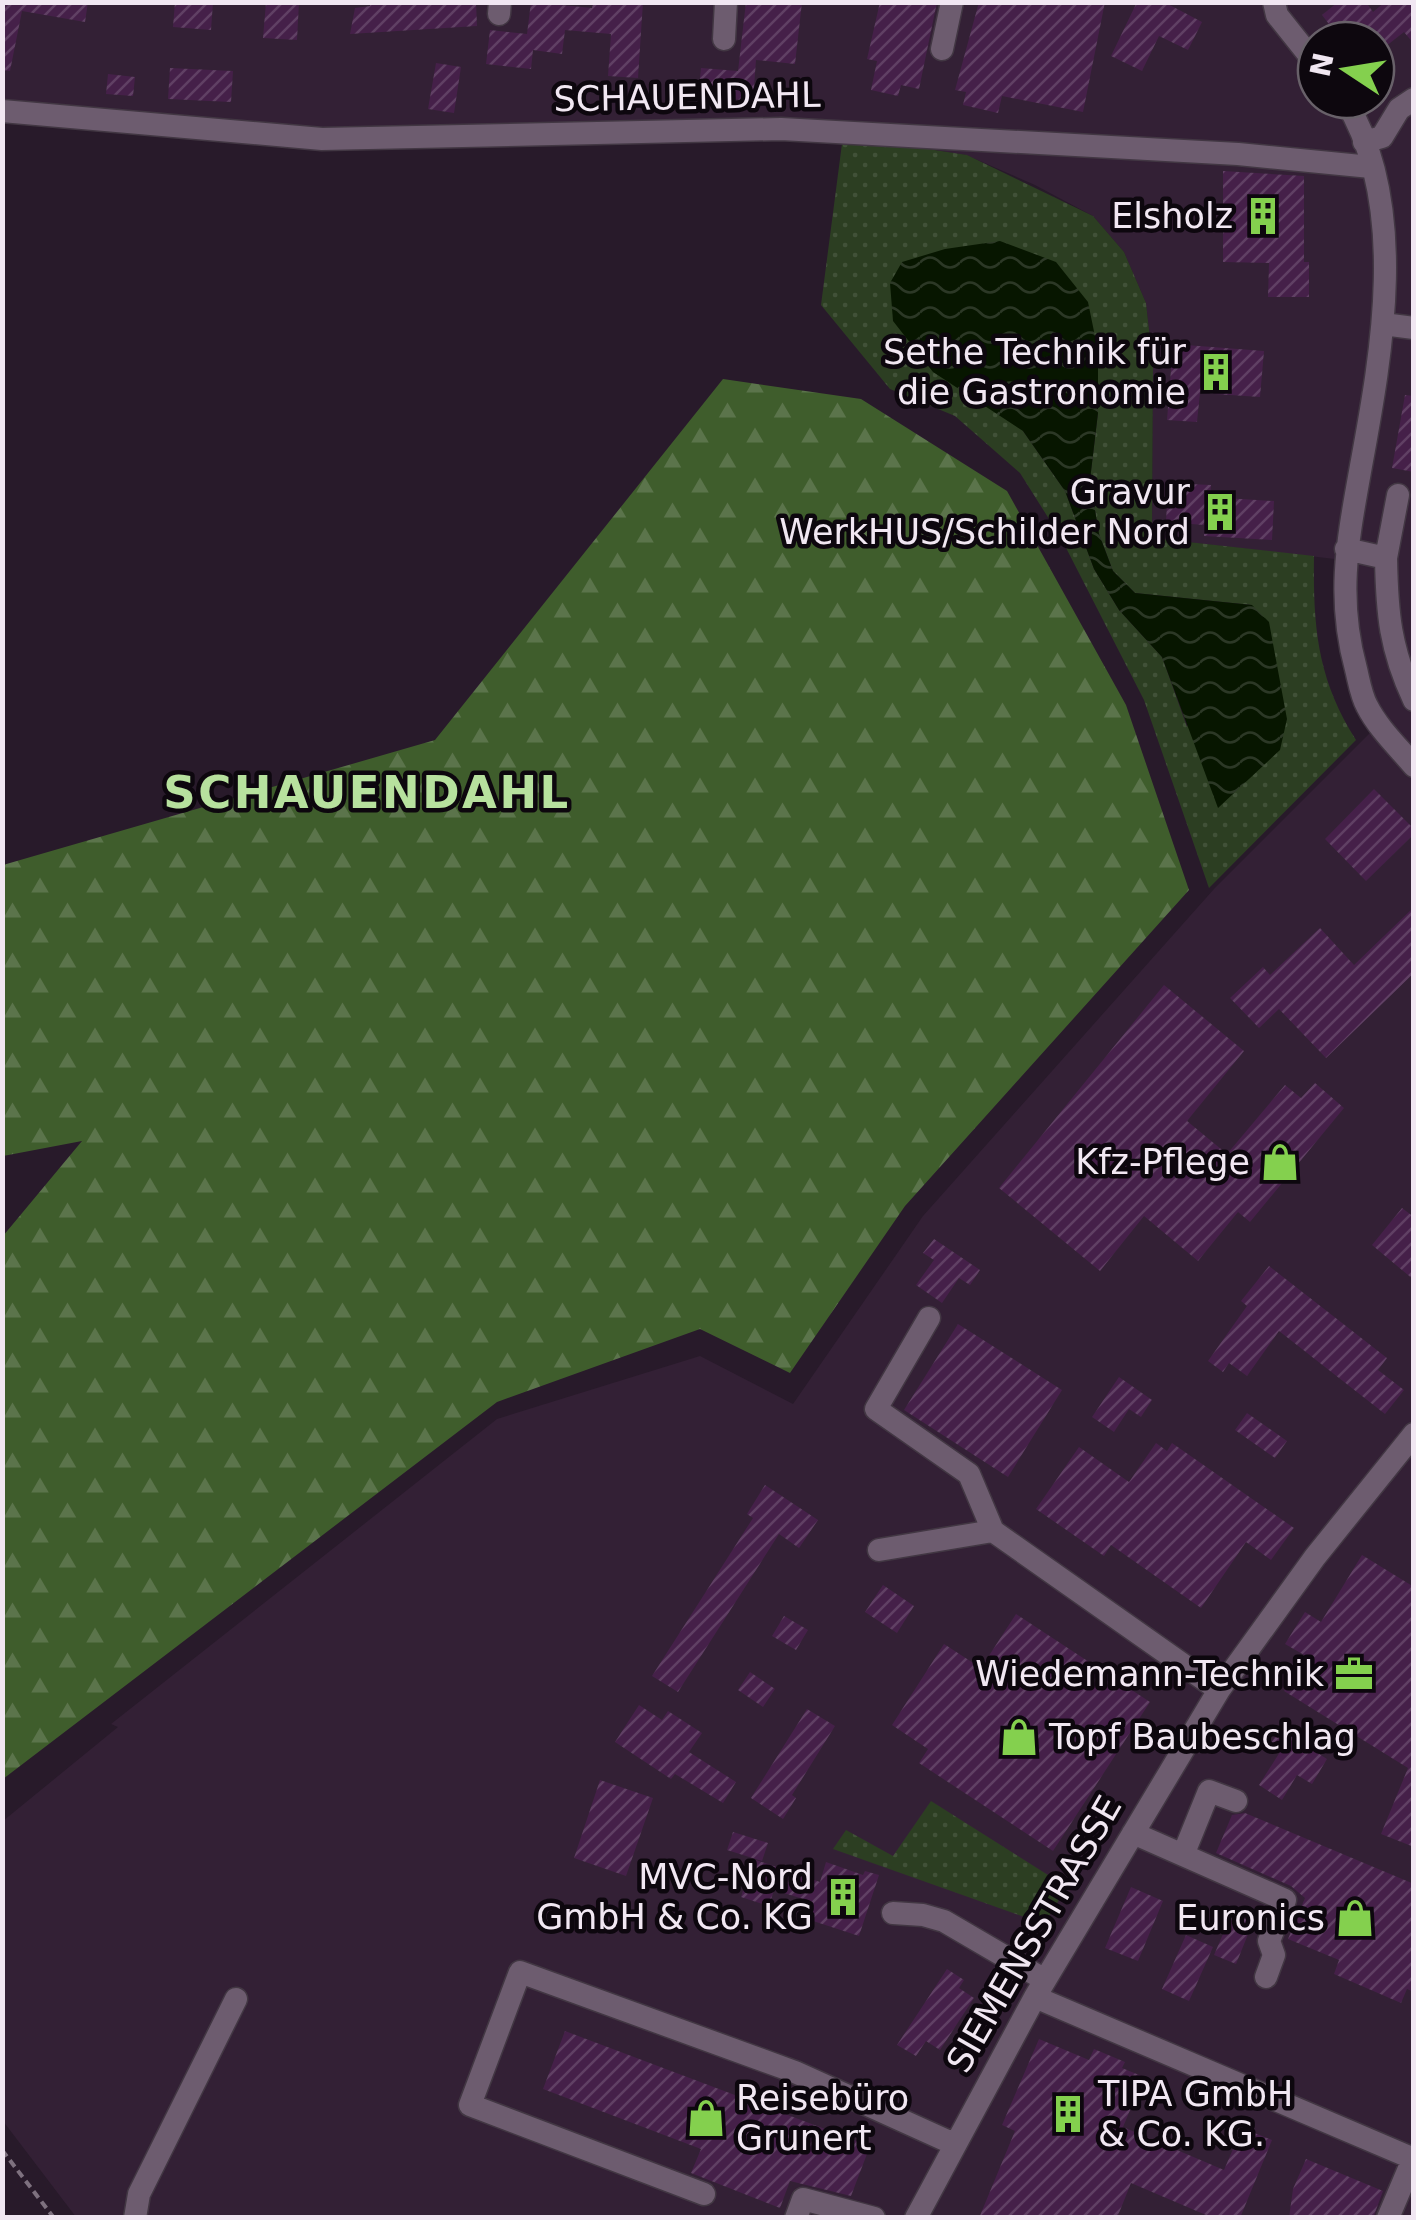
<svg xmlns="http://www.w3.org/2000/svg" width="1416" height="2220" viewBox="0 0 1416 2220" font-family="'DejaVu Sans',sans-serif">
	<defs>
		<pattern id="grass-dots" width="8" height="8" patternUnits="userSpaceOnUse" patternTransform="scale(2.5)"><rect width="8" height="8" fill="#2c3e22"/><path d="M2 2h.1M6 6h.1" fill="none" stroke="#415138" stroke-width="1.8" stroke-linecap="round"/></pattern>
		<pattern id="forest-firs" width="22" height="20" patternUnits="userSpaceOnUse" patternTransform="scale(2.5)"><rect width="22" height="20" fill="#3f5d2c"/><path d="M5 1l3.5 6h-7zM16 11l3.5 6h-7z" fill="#5b744b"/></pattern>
		<pattern id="water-waves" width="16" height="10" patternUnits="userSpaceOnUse" patternTransform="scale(2.5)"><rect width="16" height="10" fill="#071600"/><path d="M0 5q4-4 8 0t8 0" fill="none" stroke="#2c3826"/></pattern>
		<pattern id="building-hatch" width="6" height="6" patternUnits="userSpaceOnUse" patternTransform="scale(2.5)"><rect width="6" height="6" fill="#452049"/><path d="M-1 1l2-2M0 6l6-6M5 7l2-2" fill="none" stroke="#604064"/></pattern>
	</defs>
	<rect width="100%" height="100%" fill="#281a2a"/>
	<!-- built -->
	<path fill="#332035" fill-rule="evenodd" d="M3 3H1413V2217H76L3 2121V1821L118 1727 111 1724 497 1419 700 1356 793 1404 923 1216 1214 889 1386 717 1375 701 1356 633 1352 561 1152 538 1153 365 1146 303 1124 252 1093 216 1035 185 966 155 843 136 307 129 3 104ZM1316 40H1376V100H1316Z"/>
	<!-- grass -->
	<path fill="url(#grass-dots)" fill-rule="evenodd" d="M843 136 967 155 1093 216 1124 252 1146 303 1153 365 1152 538 1314 556C1313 626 1317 679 1356 740L1209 888 1144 700 1061 538 1020 473 955 416 890 389 821 305ZM1098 413 1090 480 1099 534 1113 571 1135 593 1252 605 1187 727 1162 657 1119 610 1094 569 1065 491 1023 431Z
		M931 1801 1067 1887 1044 1924 833 1849 846 1830 893 1856Z"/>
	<!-- forest -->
	<path fill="url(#forest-firs)" d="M723 379 861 399 1007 491 1126 705 1189 890 905 1206 790 1373 700 1329 497 1402 3 1779V1236L82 1141 3 1156V865L435 740Z"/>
	<!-- water -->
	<path fill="url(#water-waves)" d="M1000 241 1056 262 1088 302 1098 351V413L1090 480 1099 534 1113 571 1135 593 1252 605 1269 622 1287 719 1280 750 1218 808 1162 657 1119 610 1094 569 1065 491 1023 431 933 372 893 321 890 283 902 262 945 249Z"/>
	<!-- building -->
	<path fill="url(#building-hatch)" d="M2 2H88L85 22 22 11 10 71 2 70Z
		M175 2H213L211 30 173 27Z
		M266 2H299L297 40 263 38Z
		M370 2H476L477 26 350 34 355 8 370 6Z
		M531 2 592 8 593 2H643L638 78 608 76 611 34 565 30 562 54 533 50 531 69 486 64 490 30 527 34Z
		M746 2H802L795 64 756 60 753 101 698 96 701 68 738 71Z
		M880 2H937L919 89 901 85 898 96 871 90 877 61 867 59Z
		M979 2H1105L1083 112 1002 96 998 113 963 105 966 92 955 90Z
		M1137 2H1164L1202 22 1188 50 1159 36 1142 71 1111 56Z
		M1338 2H1366L1373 12 1385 2H1414V44L1404 32 1376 54V40H1341L1322 15Z
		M436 63 461 67 454 113 428 109Z
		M170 68 233 71 231 102 168 99Z
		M108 74 135 77 133 96 106 94Z
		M1223 171 1304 176V262H1309V297H1268L1269 263 1223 262Z
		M1173 344 1264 351 1260 397 1200 393 1197 422 1167 420Z
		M1405 395 1414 396V472L1392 468Z
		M1168 483 1211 485 1210 497 1274 501 1272 540 1204 536V525L1166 522Z
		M1374 789 1414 829V834L1366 881 1325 839Z
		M1414 907V973L1326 1058 1279 1009 1259 1028 1230 998 1263 967 1270 975 1320 928 1354 965Z
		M1164 985 1244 1051 1187 1121 1227 1154 1285 1085 1301 1098 1315 1083 1344 1108 1250 1222 1238 1212 1198 1261 1144 1216 1100 1271 999 1188Z
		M1402 1208 1414 1217V1280L1372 1245Z
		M934 1239 980 1270 970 1285 959 1278 942 1303 916 1285 934 1260 923 1253Z
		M1269 1266 1387 1358 1378 1370 1404 1390 1385 1414 1279 1331 1247 1376 1229 1363 1223 1372 1208 1361 1247 1306 1241 1301Z
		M958 1324 1062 1390 1008 1477 904 1410Z
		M1119 1377 1152 1400 1141 1417 1129 1409 1114 1432 1092 1417Z
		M1247 1413 1287 1441 1275 1458 1235 1430Z
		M1156 1443 1167 1451 1172 1443 1294 1528 1271 1560 1246 1542 1201 1608 1111 1545 1104 1556 1036 1509 1079 1447 1129 1482Z
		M765 1485 818 1520 799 1548 779 1534 678 1692 652 1676 753 1518 747 1514Z
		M1362 1555 1414 1587V1847L1381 1834 1408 1768 1284 1691 1306 1656 1285 1644 1305 1612 1321 1622Z
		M883 1585 914 1606 897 1633 865 1612Z
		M1016 1614 1150 1702 1053 1851 919 1763 928 1749 892 1725 944 1644 981 1668Z
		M784 1616 808 1630 796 1650 772 1636Z
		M750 1672 775 1689 763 1707 738 1690Z
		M639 1705 662 1720 668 1711 702 1733 689 1752 736 1782 723 1803 675 1774 671 1779 615 1742Z
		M807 1709 835 1726 792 1795 796 1798 783 1819 751 1798Z
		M1280 1729 1327 1759 1312 1784 1297 1775 1282 1800 1259 1785 1280 1752 1269 1746Z
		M600 1780 653 1798 626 1876 574 1858Z
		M1245 1813 1414 1884V1992L1407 1989 1401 2003 1334 1974 1339 1960 1288 1939 1305 1898 1291 1886 1216 1853 1232 1815Z
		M733 1832 768 1843 762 1861 727 1850Z
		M753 1859 820 1882 826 1862 863 1875 865 1871 879 1875 859 1936 807 1919 813 1902 774 1890 769 1906 741 1897Z
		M1131 1887 1163 1901 1138 1961 1105 1948Z
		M1232 1913 1253 1922 1236 1964 1214 1955Z
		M1186 1935 1213 1947 1189 2001 1162 1989Z
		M947 1969 964 1980 959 1988 974 1998 940 2050 926 2041 916 2056 897 2045Z
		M565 2031 870 2146 851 2196 790 2181 780 2208 691 2173 701 2149 543 2089Z
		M1039 2039 1089 2060 1094 2049 1125 2062 1122 2068 1144 2077 1123 2127 1224 2170 1242 2128 1272 2140 1240 2218H1213L1131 2183 1117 2218H979L1015 2131 1002 2125Z
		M1306 2159 1383 2191 1373 2218H1289L1293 2189Z"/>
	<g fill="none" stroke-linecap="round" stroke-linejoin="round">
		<!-- minor casing -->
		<g stroke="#423743" stroke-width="25">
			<path id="minor" d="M1274 2 1277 15 1316 64
				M499 14 500 2
				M724 39 726 2
				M942 49 952 2
				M1345 100C1409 204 1382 352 1361 466 1348 539 1336 596 1356 669 1359 681 1361 695 1367 706 1378 728 1398 747 1414 766
				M2 111 322 139 781 129 1238 154 1371 167
				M1364 142 1382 137 1399 109 1414 99
				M1383 324 1414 328
				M1346 549 1386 558C1387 613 1390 649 1414 700
				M1386 558 1398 495
				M929 1318 876 1409 969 1474 993 1531
				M879 1550 993 1531 1219 1690
				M1133 1833 1285 1900 1269 1941 1274 1955 1266 1977
				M1183 1855 1209 1791 1236 1801
				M893 1913 923 1915 944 1921 1045 1980
				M1035 1997 1414 2159
				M704 2194 470 2105 520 1972 795 2072 954 2144
				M135 2218 139 2194 236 1999
				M796 2218 803 2199 874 2218
				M916 2218 1035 1997 1219 1690 1315 1557 1414 1434
				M1388 2218 1413 2159"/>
		</g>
		<!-- path -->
		<path stroke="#7e717f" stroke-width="4" stroke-dasharray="8 5" stroke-linecap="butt" d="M2 2150 54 2218"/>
		<!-- minor -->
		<use href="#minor" stroke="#6d5c6f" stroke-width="22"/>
	</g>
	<!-- icons -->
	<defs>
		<g id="building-bare" transform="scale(3)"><path d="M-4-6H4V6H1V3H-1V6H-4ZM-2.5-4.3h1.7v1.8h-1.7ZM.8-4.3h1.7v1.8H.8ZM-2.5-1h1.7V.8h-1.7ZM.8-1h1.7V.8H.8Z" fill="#84d04e" stroke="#0d070e" stroke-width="2.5" paint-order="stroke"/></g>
		<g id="shop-bare" transform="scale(3)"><path d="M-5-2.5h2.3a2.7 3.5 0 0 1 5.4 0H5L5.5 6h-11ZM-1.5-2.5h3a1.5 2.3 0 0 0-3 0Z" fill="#84d04e" stroke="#0d070e" stroke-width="2.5" paint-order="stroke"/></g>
		<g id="office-bare" transform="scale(3)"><path d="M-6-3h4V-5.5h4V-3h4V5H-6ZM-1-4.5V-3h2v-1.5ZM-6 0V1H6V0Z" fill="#84d04e" stroke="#0d070e" stroke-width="2.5" paint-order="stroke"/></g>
	</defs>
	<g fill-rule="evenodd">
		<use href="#building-bare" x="1263" y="216"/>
		<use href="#building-bare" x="1216" y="372"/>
		<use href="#building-bare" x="1220" y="512"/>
		<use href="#shop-bare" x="1280" y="1162"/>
		<use href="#office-bare" x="1354" y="1674"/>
		<use href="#shop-bare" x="1019" y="1737"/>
		<use href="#building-bare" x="843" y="1897"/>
		<use href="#shop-bare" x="1355" y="1918"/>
		<use href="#building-bare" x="1068" y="2114"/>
		<use href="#shop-bare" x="706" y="2118"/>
	</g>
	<g text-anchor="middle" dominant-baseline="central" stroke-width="9" stroke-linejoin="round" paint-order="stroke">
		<!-- street labels -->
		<g font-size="35" fill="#f1e7f2" stroke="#0d070e">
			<text transform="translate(687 97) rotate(-1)">SCHAUENDAHL</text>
			<text transform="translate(1034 1934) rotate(-60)">SIEMENSSTRASSE</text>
		</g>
		<!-- poi labels -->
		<g font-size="35" fill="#f1e7f2" stroke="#0d070e" text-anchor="end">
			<text x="1233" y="216">Elsholz</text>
			<text x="1186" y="352">Sethe Technik für<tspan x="1186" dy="40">die Gastronomie</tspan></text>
			<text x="1190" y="492">Gravur<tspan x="1190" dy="40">WerkHUS/Schilder Nord</tspan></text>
			<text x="1250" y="1162">Kfz-Pflege</text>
			<text x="1324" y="1674">Wiedemann-Technik</text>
			<text x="1049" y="1737" text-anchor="start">Topf Baubeschlag</text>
			<text x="813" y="1877">MVC-Nord<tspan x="813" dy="40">GmbH &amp; Co. KG</tspan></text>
			<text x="1325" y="1918">Euronics</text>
			<text x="1098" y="2094" text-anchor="start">TIPA GmbH<tspan x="1098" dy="40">&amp; Co. KG.</tspan></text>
			<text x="736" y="2098" text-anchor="start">Reisebüro<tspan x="736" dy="40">Grunert</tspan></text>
		</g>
		<!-- district labels -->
		<g font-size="45" font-weight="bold" letter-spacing="2.5" fill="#b7e19e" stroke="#0d070e">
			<text x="367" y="792">SCHAUENDAHL</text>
		</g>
	</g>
	<!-- border -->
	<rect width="1416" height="2220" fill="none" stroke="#f1e7f2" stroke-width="10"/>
	<!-- north arrow -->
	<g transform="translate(1346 70) rotate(282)"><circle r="48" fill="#0d070e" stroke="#686169" stroke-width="2.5"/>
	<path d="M0-8L18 38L0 25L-18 38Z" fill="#84d04e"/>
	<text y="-15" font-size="28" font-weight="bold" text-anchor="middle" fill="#f1e7f2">N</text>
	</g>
</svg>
